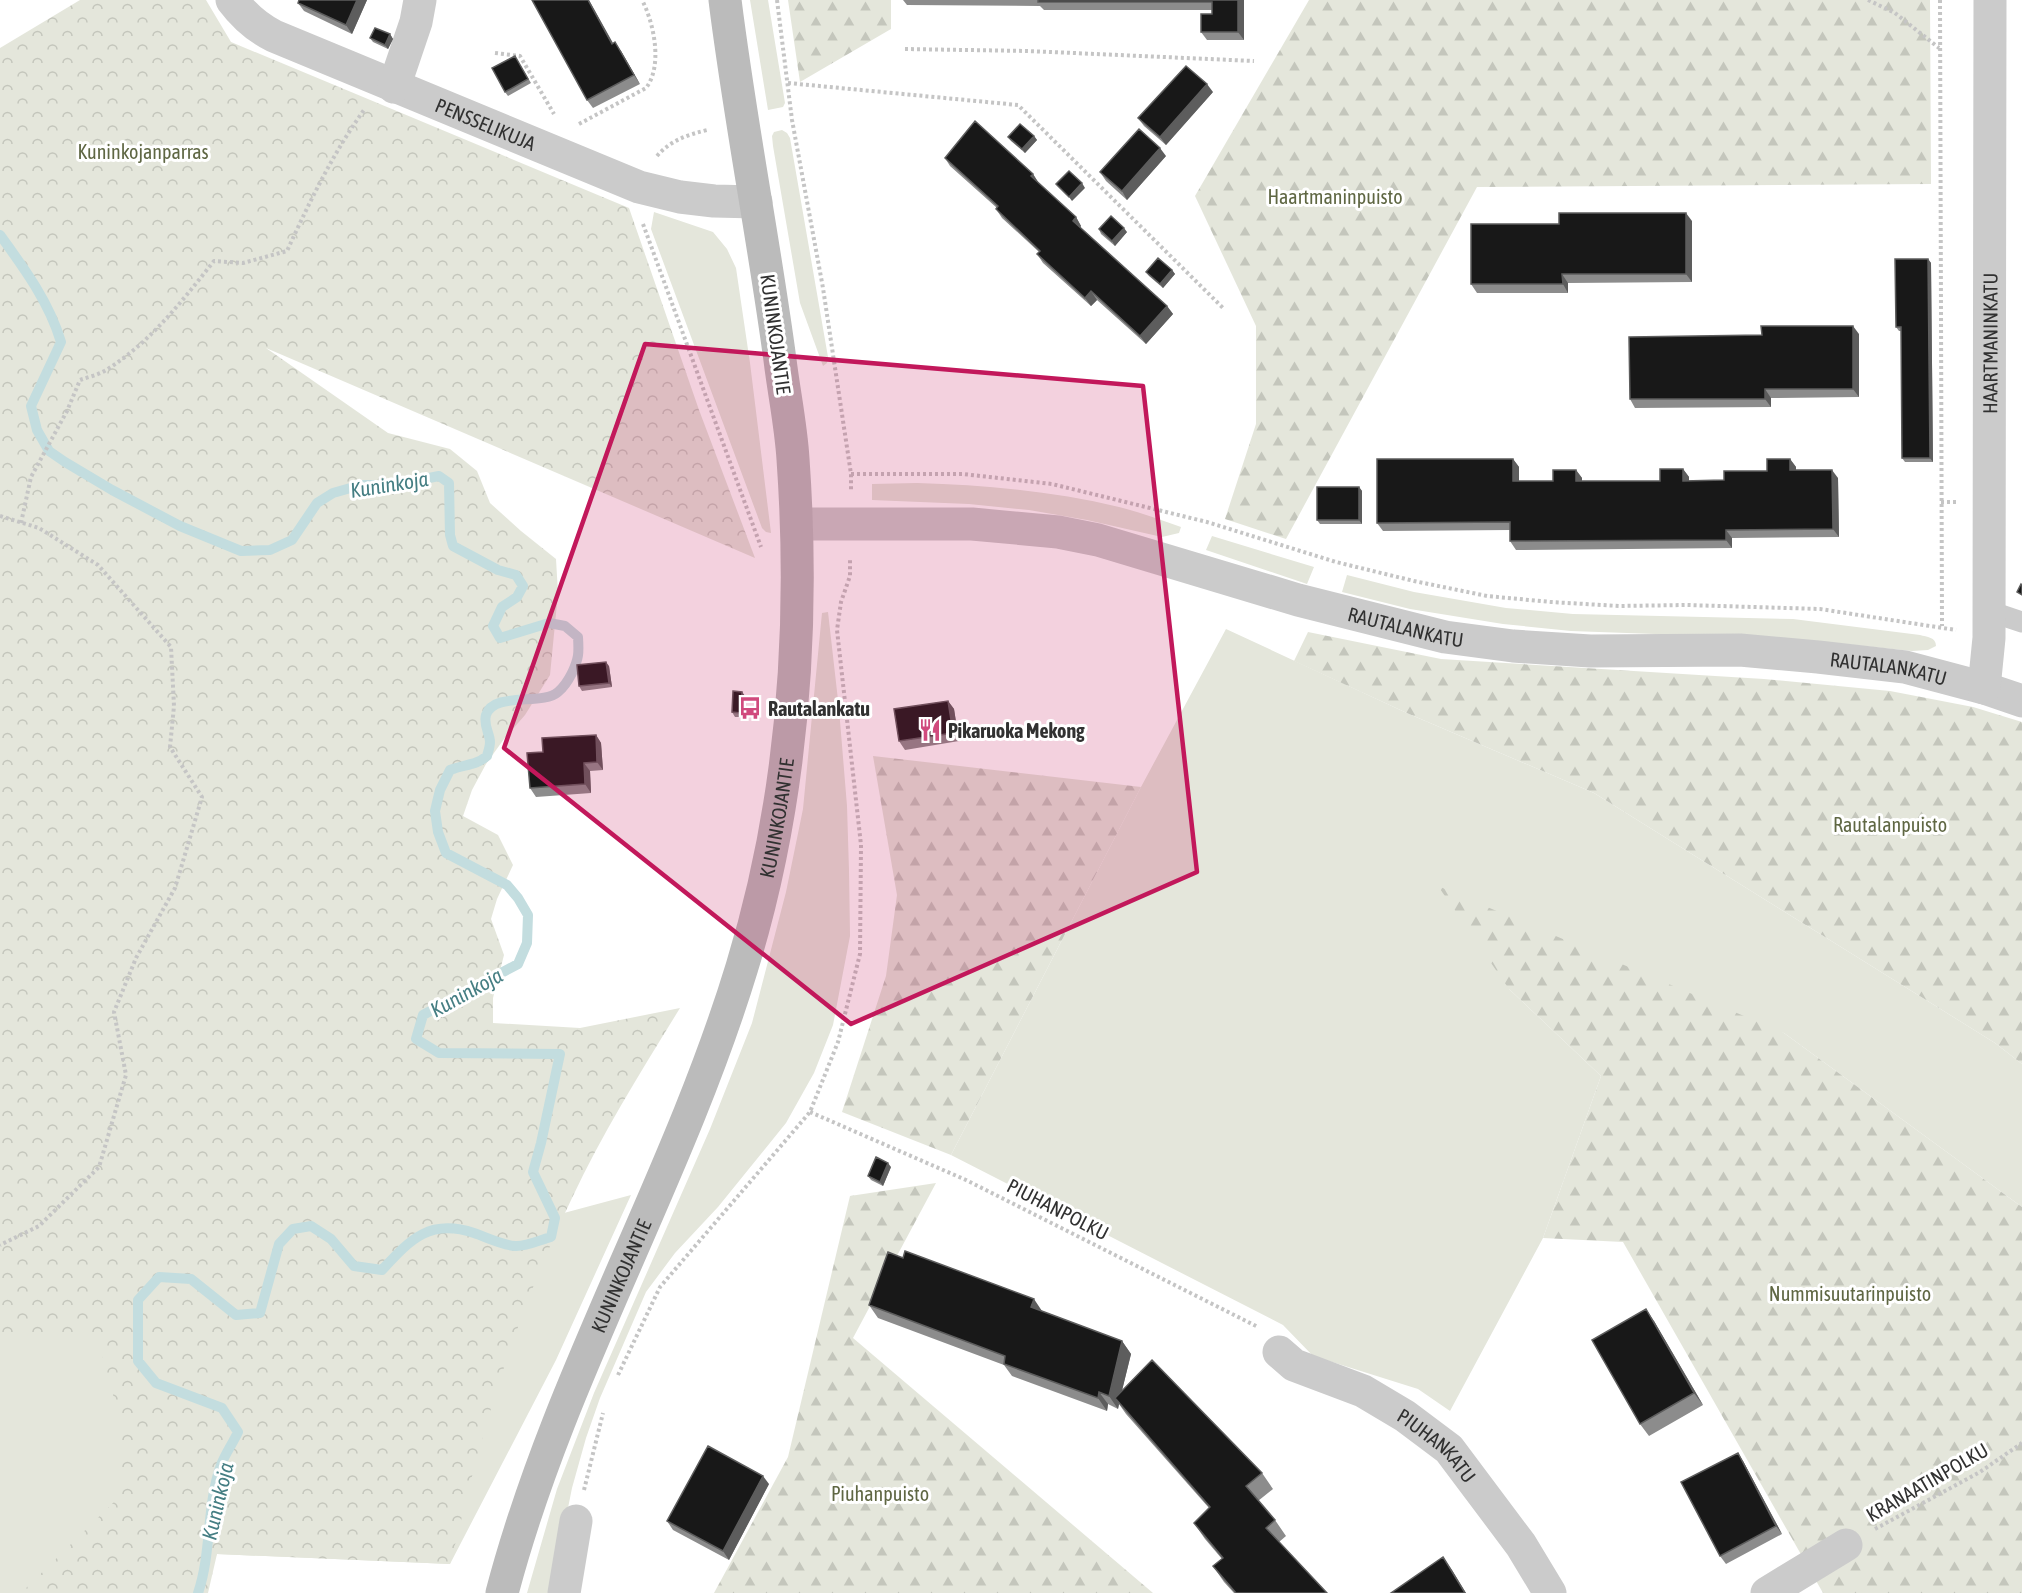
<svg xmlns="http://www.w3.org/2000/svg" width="2022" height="1593" viewBox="0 0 2022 1593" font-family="'Asap Condensed',sans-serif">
	<defs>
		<pattern id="forest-firs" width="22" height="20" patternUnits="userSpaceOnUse" patternTransform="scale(1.5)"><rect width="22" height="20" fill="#e4e6db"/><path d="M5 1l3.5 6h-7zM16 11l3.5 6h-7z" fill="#c4c6bc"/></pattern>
		<pattern id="park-crowns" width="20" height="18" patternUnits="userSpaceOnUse" patternTransform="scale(1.5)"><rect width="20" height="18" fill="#e4e6db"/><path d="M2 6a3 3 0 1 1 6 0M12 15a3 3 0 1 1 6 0" fill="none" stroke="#c4c6bc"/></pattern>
	</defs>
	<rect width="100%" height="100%" fill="#fff"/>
	<!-- green -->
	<path fill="#e4e6db" d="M750 0H768L785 103 783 107 768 110Z
		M782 130 787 133 790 138 828 357 827 363 823 366 800 303 773 146 772 136 774 132Z
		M654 212 713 232 727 249 736 268 750 363 771 533 766 532 762 528 651 229Z
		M917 483C985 485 1053 491 1119 507 1140 512 1161 520 1181 527L1179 533 1162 537 1087 520 1029 510 969 504 872 500V484Z
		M1212 536 1314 567 1307 584 1206 550Z
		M1347 575 1414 592 1506 608 1573 614 1793 619 1920 635C1927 637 1936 637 1936 646L1928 650 1912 651 1795 639 1571 631 1503 624 1410 609 1342 592Z
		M828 612 839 709 847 806 849 871 850 936 833 1025 814 1073 786 1123 718 1207 675 1253 646 1292 600 1398 586 1438 572 1488 551 1593H527L557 1489 594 1393 710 1129 752 1023 786 892 803 809 822 613Z
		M1226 629 1409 714 1594 793 1995 1043 2022 1064V1207L1784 1033 1509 989 1601 1076 1543 1238 1450 1411 1418 1389 1313 1356 1283 1325 951 1155 1141 787Z
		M631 1195 556 1360 450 1564 217 1554 197 1593H0V1328L104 1336Z"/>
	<!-- forest -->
	<path fill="url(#forest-firs)" d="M788 0H891V29L800 82Z
		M1309 0H1930L1931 184 1477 187 1286 539 1225 519 1256 424V326L1195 196Z
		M1308 632 1441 659 1764 679 1890 691 1973 707 2022 722V1064L1995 1043 1594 793 1409 714 1294 661Z
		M873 756 1141 787 951 1155 842 1112 886 976 897 895Z
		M1438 886 1784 1033 2022 1207V1593H1823L1623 1242 1543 1238 1601 1076 1509 989Z
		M936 1183 853 1338 1153 1593H714L788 1457 850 1196Z"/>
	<!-- park -->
	<path fill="url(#park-crowns)" d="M80 0H206L231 42 629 208 699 410 755 558 266 348 388 433 450 449 477 471 490 503 521 531 556 559 558 593 550 675 525 715 504 739 486 764 472 790 463 816 498 835 513 865 497 899 491 919 504 955 493 998V1023L580 1028 680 1008C642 1070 603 1132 572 1198 533 1279 502 1366 478 1454 468 1490 460 1527 450 1564L217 1554 208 1593H21L118 1498V1413L98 1340 0 1333V48Z"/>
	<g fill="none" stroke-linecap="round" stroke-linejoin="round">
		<!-- stream -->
		<path stroke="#c3dddf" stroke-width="10" d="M0 235C24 268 49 302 61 342L31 406 37 430 49 451 65 462 112 490 180 526 241 551 270 550 292 540 317 503 333 493 361 485H394L439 476 449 483 450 535 453 546 498 570 516 575 523 586 517 597 502 607 493 626 500 638 549 623 565 626 578 637C579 653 579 658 572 673 569 679 564 687 558 692 542 706 494 691 486 715 483 725 490 734 490 742 490 747 488 752 487 756 475 766 465 764 450 770L440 790 435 811 438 832 446 853 507 885 518 898 528 915 527 943 518 964 423 1015 416 1039 439 1053 560 1054 541 1143 533 1172 555 1218 551 1237C540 1240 525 1247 515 1246 502 1245 486 1237 474 1233 429 1218 410 1240 382 1270L354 1266 331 1239 311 1226 293 1229 279 1244 260 1313 236 1315 191 1279 159 1277 138 1300V1361L156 1383 222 1408 238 1432C233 1443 225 1454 221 1465 206 1506 212 1552 198 1593"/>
		<!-- path -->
		<path stroke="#c5c5c5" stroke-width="4" stroke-dasharray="3 3" stroke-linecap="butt" d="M777 0 792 120 823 288 851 474V491
			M1868 0 1895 13 1939 48
			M1940 0 1942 626
			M905 49 1028 51 1254 61
			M495 53 520 56 554 114
			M788 83 1018 105 1223 308
			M579 124 646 88C663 66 654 23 642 0
			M657 156C671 140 687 135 707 130
			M643 224 761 547
			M851 474H963L1052 484 1207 522 1336 562 1414 581 1487 596 1551 602 1619 606 1687 605 1820 609 1956 630
			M1941 502H1956
			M0 516 39 528 98 565 171 647 174 706 170 747 202 797 175 888 136 958 114 1012 126 1075 99 1167 39 1226 0 1245
			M21 523 31 477 67 411 80 380C88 377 98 375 106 370 150 343 182 301 214 261L243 263 287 251C309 203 333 153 364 110
			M810 1112 966 1180 1258 1327
			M618 1375 660 1287 810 1112 838 1042 860 954 861 845 837 630 841 602 850 576V559
			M584 1490 603 1413
			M1875 1529 1980 1472 2022 1443"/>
		<!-- lane -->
		<path stroke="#cbcbcb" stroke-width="21" d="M1989 611 2022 622"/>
		<!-- street -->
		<g stroke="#cbcbcb" stroke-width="33">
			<path id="s1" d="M232 0C244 16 256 27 274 36L639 187 680 197 714 201 756 202"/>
			<path d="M394 87 416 22 420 0"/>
			<path id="s2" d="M797 524H972L1058 532 1098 540 1298 600 1445 637 1513 646 1590 651 1740 650 1818 657 1905 667 1984 688 2022 701"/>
			<path id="s3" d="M1984 688 1989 638 1990 0"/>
			<path id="s4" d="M1279 1352 1294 1365 1363 1391 1405 1416 1449 1449 1521 1545 1550 1593"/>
			<path d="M564 1593 576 1521"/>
			<path d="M1767 1593 1846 1545"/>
		</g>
		<!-- secondary -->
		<path stroke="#bbb" stroke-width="33" id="s5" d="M502 1593C559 1376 677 1181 742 967 792 804 805 629 793 459 791 426 784 393 780 360 764 240 740 121 725 0"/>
	</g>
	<!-- wall -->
	<path fill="#8c8c8c" d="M299 0H367L352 34 304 11 298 3Z
		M903 0H1244V40H1207L1201 32 1212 14V10H1044L1040 6 907 5Z
		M390 34 393 39 388 49 373 42 370 38Z
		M613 44 621 51 640 84 593 108 587 100Z
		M515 56 531 83 508 96 505 92Z
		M1213 92 1166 145 1144 126 1138 118Z
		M1034 136 1037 140 1025 153 1011 141 1008 137Z
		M1166 156 1127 200 1106 181 1100 172Z
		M945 158 1033 174 1038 182V183L1076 217 1081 226 1080 227 1167 306 1173 314 1146 344 1097 300 1091 306 1043 263 1037 254 1039 252 1002 218 996 209 997 208 950 166Z
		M1692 221V282L1568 283V293H1477L1471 284 1559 224Z
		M1099 229 1127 232 1115 246 1101 234Z
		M1928 259 1931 263 1933 462H1905L1902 458 1901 331H1899L1896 327Z
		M1172 270 1175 274 1163 288 1149 276 1146 272Z
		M1859 334V397L1771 398V407L1635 408 1630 399Z
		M1513 459 1519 467V481H1553L1576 470 1582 478V481H1660L1683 469 1689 477V481L1724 480 1767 471 1790 459 1796 467V470L1838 478 1839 537 1732 538V548L1516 550 1510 541V530L1383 531 1377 523Z
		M1359 487 1362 491V524H1320L1317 520Z
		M609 666 612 687 582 691 579 686Z
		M742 692 745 696 744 717H735L732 712Z
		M948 701 954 709 959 741 905 750 899 741Z
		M596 735 601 743 603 770 590 771 591 793 536 797 530 788 543 752Z
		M891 1167 883 1186 871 1180 868 1176Z
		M869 1305 1042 1311 1122 1341 1131 1354 1122 1390 1262 1473 1273 1489 1258 1501 1275 1520 1286 1536 1279 1542 1327 1593H1234L1224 1582 1213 1566 1222 1559 1205 1539 1194 1523 1209 1508 1126 1414 1119 1404 1118 1409 1108 1404 1107 1411 1012 1376 1004 1365 878 1318Z
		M1654 1321 1703 1405 1649 1436 1640 1424Z
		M1743 1461 1782 1534 1726 1564 1720 1556Z
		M769 1484 729 1560 673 1530 667 1521Z"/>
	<!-- shaded-wall -->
	<path fill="#5d5d5d" d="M357 0H367L352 34 346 25Z
		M588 0H589L618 52 612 44Z
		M1238 0H1244V40L1238 32Z
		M390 34 393 39 388 49 385 45Z
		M615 42 621 51 640 84 634 75Z
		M1207 84 1213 92 1166 145 1160 137Z
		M1034 136 1037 140 1025 153 1022 149Z
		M1160 148 1166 156 1127 200 1122 191Z
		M1033 174 1038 182 1036 184 1031 176Z
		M1082 183 1085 188 1072 201 1069 197Z
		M1686 213 1692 221V282L1686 274Z
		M1076 217 1081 226 1079 229 1073 221Z
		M1124 228 1127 232 1115 246 1112 241Z
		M1928 259 1931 263 1933 462 1930 458Z
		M1172 270 1175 274 1163 288 1160 284Z
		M1562 274 1568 283V293L1563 284Z
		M1091 291 1097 300 1091 306 1085 298Z
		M1167 306 1173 314 1146 344 1140 336Z
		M1853 326 1859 334V397L1853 389Z
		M1765 389 1771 398V407L1765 399Z
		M1513 459 1519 467V490L1513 481Z
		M1790 459 1796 467V478L1790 470Z
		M1683 469 1689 477V489L1683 481Z
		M1576 470 1582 478V490L1576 481Z
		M1832 470 1838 478 1839 537 1833 529Z
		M1359 487 1362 491V524L1359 520Z
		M1726 530 1732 538V548L1726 540Z
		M606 662 609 666 612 687 609 683Z
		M742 692 745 696 744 717 741 713Z
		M948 701 954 709 959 741 953 733Z
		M596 735 601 743 603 770 597 762Z
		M584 763 590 771 591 793 585 784Z
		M888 1163 891 1167 883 1186 880 1182Z
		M1034 1299 1042 1311 1031 1307Z
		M1646 1309 1654 1321 1703 1405 1694 1393Z
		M1122 1341 1131 1354 1119 1403 1115 1398 1119 1404 1118 1409 1109 1396Z
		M1099 1392 1108 1404 1107 1411 1098 1398Z
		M1738 1453 1743 1461 1782 1534 1776 1526Z
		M763 1476 769 1484 729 1560 723 1551Z
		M1443 1557 1452 1570 1466 1593H1465Z"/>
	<!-- building -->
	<path fill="#181818" stroke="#5d5d5d" stroke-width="1.5" d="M299 0H357L346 25 298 3Z
		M532 0H588L612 44 615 42 634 75 587 100Z
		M1038 0H1238V32H1201V14H1212V2H1038Z
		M375 28 390 34 385 45 370 38Z
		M515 56 528 79 505 92 492 68Z
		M1186 66 1207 84 1160 137 1138 118Z
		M975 121 1033 174 1031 176 1076 217 1073 221 1167 306 1140 336 1091 291 1085 298 1037 254 1040 251 996 209 998 206 945 158Z
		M1020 124 1034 136 1022 149 1008 137Z
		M1139 129 1160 148 1122 191 1100 172Z
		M1069 171 1082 183 1069 197 1056 184Z
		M1559 213H1686V274H1562L1563 284H1471V224H1559Z
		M1111 216 1124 228 1112 241 1099 229Z
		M1158 258 1172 270 1160 284 1146 272Z
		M1895 259H1928L1930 458H1902L1901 327H1896Z
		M1761 326H1853V389H1765V399H1630L1629 337 1762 335Z
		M1377 459H1513V481H1553V470H1576V481H1660V469H1683V481L1724 480V471H1767V459H1790V470H1832L1833 529 1726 530V540L1510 541V522L1377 523Z
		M1317 487H1359V520H1317Z
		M2021 584 2022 585V595L2017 592Z
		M606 662 609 683 579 686 577 665Z
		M733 691 742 692 741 713 732 712Z
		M948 701 953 733 899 741 894 709Z
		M596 735 597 762 584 763 585 784 530 788 527 753 543 752 542 738Z
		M876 1157 888 1163 880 1182 868 1176Z
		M905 1251 1034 1299 1031 1307 1122 1341 1109 1396 1099 1392 1098 1398 1004 1364 1005 1356 869 1305 888 1252 903 1258Z
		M1646 1309 1694 1393 1640 1424 1592 1340Z
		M1152 1360 1262 1473 1246 1486 1275 1520 1266 1528 1327 1593H1236L1213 1566 1223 1558 1194 1523 1210 1507 1115 1398Z
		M708 1446 763 1476 723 1551 667 1521Z
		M1738 1453 1776 1526 1720 1556 1681 1482Z
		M1443 1557 1465 1593H1391Z"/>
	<!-- marked area -->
	<path fill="#c2185b" fill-opacity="0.2" stroke="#c2185b" stroke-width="4.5" stroke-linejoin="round" d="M645 344 1143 386 1197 872 851 1024 504 748Z"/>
	<!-- icons -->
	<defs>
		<g id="bus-bare" transform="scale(1.8)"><path d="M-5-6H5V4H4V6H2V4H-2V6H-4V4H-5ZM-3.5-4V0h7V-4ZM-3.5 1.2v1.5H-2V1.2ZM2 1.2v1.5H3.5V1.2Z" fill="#d04a7d" stroke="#fff" stroke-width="2.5" paint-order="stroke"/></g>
		<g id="restaurant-bare" transform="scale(1.8)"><path d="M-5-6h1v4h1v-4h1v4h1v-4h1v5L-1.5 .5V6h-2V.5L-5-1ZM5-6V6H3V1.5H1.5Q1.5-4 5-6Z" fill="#d04a7d" stroke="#fff" stroke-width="2.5" paint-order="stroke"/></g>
	</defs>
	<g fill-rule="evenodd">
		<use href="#bus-bare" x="750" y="708"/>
		<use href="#restaurant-bare" x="930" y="730"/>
	</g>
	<g text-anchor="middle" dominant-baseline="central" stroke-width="6" stroke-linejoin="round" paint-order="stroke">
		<!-- street labels -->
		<g font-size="20" fill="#313131" stroke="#fff">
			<text stroke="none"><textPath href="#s1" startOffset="285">PENSSELIKUJA</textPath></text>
			<text transform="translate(776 334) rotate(82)">KUNINKOJANTIE</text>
			<text stroke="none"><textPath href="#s3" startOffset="345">HAARTMANINKATU</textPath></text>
			<text stroke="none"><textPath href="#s2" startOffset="622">RAUTALANKATU</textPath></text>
			<text stroke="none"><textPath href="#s2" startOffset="1108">RAUTALANKATU</textPath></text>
			<text stroke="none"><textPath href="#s5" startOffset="824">KUNINKOJANTIE</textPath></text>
			<text transform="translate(1058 1209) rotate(27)">PIUHANPOLKU</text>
			<text stroke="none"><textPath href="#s5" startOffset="339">KUNINKOJANTIE</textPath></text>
			<text stroke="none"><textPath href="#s4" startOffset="186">PIUHANKATU</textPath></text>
			<text transform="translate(1927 1482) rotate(-30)">KRANAATINPOLKU</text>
		</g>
		<!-- park labels -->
		<g font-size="20" fill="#5f6743" stroke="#fff">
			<text x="143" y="151">Kuninkojanparras</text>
			<text x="1335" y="196">Haartmaninpuisto</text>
			<text x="1890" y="824">Rautalanpuisto</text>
			<text x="1850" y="1293">Nummisuutarinpuisto</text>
			<text x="880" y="1493">Piuhanpuisto</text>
		</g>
		<!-- poi labels -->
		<g font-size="20" font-weight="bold" fill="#313131" stroke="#fff" text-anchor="start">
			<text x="768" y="708">Rautalankatu</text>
			<text x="948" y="730">Pikaruoka Mekong</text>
		</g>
		<!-- water labels -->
		<g font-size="21" font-style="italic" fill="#457e83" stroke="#fff">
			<text transform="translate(389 484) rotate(-9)">Kuninkoja</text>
			<text transform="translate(466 992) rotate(-29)">Kuninkoja</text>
			<text transform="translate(217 1501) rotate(-77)">Kuninkoja</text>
		</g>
	</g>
</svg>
